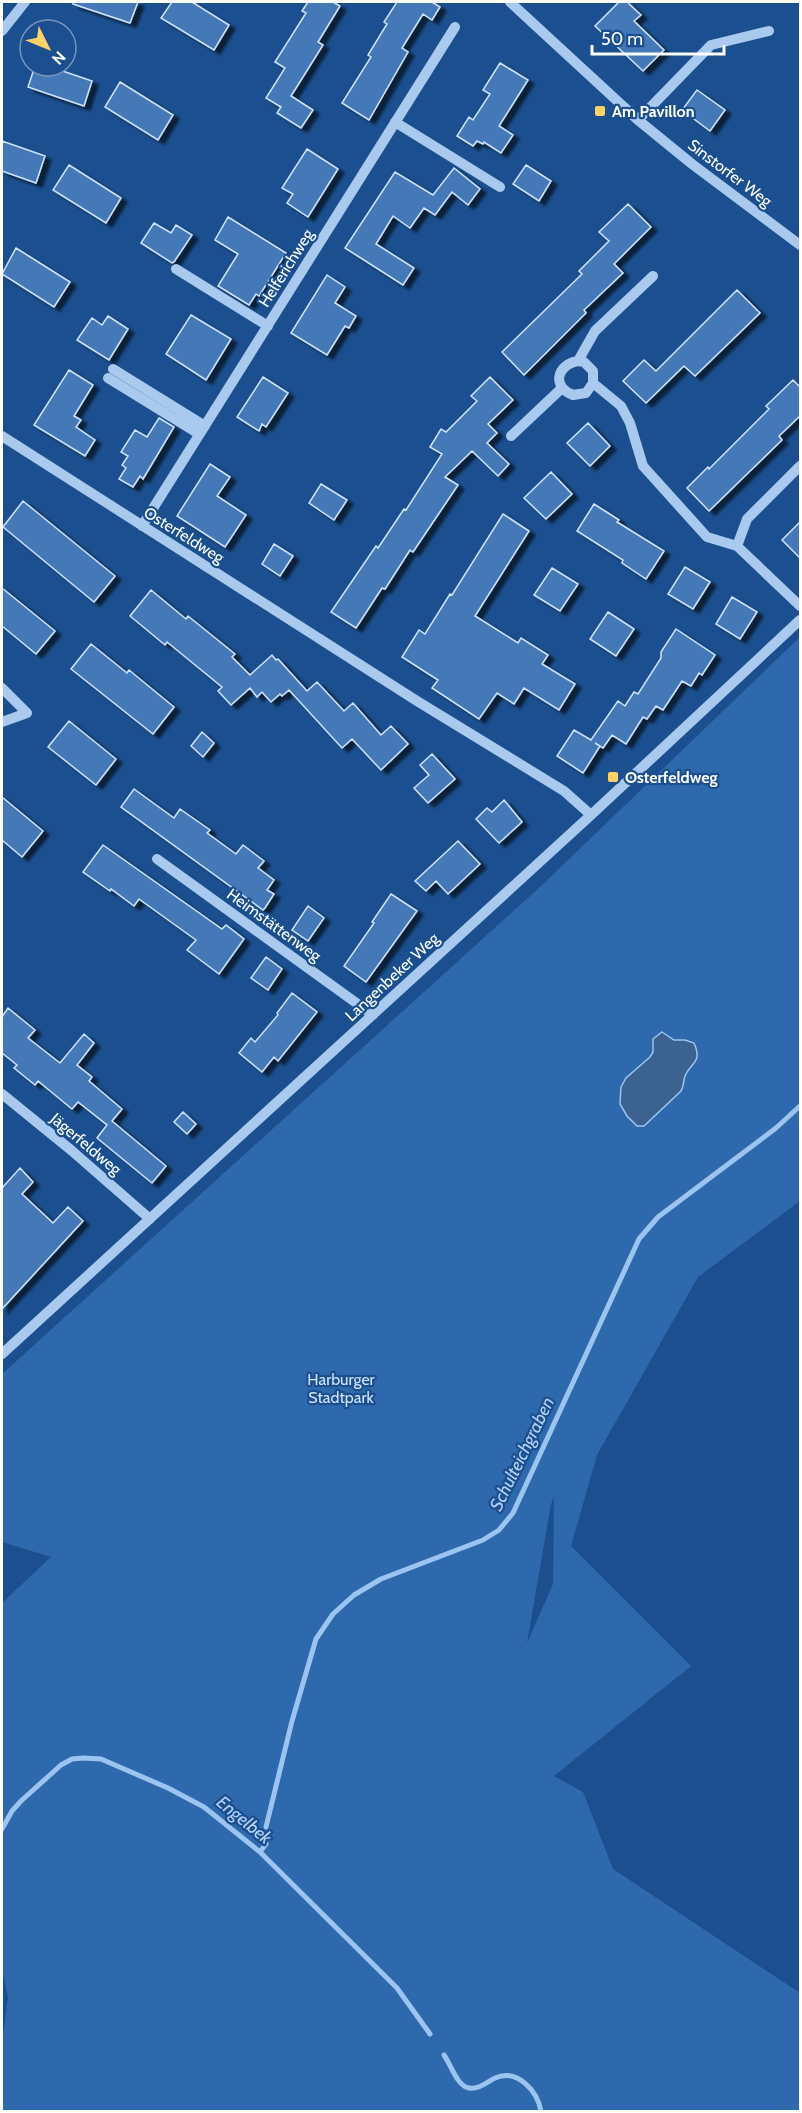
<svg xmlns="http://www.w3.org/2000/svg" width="802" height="2113" viewBox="0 0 802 2113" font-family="Cabin,sans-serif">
	<defs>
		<filter id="shadow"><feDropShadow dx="6" dy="4" stdDeviation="1.5" flood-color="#0009"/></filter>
	</defs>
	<rect width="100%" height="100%" fill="#1b4f8f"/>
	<!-- green -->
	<path fill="#2e69ad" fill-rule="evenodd" d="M800 637V1201L698 1277 597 1455 571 1546 691 1666 554 1776 583 1792 613 1869 800 1993V2111H2V2043L8 1997 2 1970V1603L51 1557 2 1542V1374L541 886ZM554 1497 553 1584 527 1643 551 1504Z"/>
	<!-- water -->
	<path fill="#3c6290" stroke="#9cc4f0" stroke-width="1.5" d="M662 1032 674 1040H685L694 1043C703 1063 690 1063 685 1076 683 1082 684 1086 681 1091L644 1126H637L627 1116 620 1104 621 1087 626 1078 650 1057 653 1052V1039Z"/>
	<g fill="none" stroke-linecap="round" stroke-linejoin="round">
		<!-- stream -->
		<path stroke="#9cc4f0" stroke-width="5" d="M266 1827 292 1721 316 1639 333 1614 354 1595 381 1579 483 1540 499 1530 513 1513 639 1239 658 1217 776 1128 800 1106
			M2 1829 12 1811 21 1801 61 1765 72 1759 83 1758 101 1759 168 1788 204 1807 260 1852 397 1988 430 2034
			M260 1852 266 1844
			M444 2055C451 2065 457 2086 469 2088 478 2090 487 2082 495 2078 517 2068 538 2091 541 2112"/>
	</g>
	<!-- building -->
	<path fill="#4478b7" stroke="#cfe3fa" stroke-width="1.5" filter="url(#shadow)" d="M74 2H138L130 23 73 4Z
		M172 2H192L229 25 214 50 161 18Z
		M308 2H333L340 6 318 42 323 45 291 96 313 110 301 128 277 113 281 107 266 98 285 68 275 62 306 13 302 11Z
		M397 2H432L440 7 432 20 423 14 402 48 408 52 369 120 342 103 371 57 368 55 387 24 384 22Z
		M619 2H627L641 15 634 21 664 50 643 71 595 26Z
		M500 63 528 80 499 126 513 135 501 153 484 142 483 144 477 141 473 146 457 136 469 117 473 120 490 94 483 90Z
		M35 66H48L92 81 84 106 28 87Z
		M120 82 173 115 158 140 105 107Z
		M697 90 725 110 710 131 682 110Z
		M2 141 45 156 36 183 2 171Z
		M307 149 338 169 308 217 287 203 293 194 282 188Z
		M69 165 121 198 106 223 53 190Z
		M526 165 551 181 539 201 513 184Z
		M454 168 480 189 468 205 452 192 435 215 424 208 410 228 393 216 376 244 414 268 403 285 345 248 395 172 433 195Z
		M628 204 651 227 614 264 623 273 584 310 586 313 524 375 502 352 582 274 579 271 609 241 599 232Z
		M228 217 286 253 259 296 256 294 249 305 218 286 238 254 215 240Z
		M154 223 171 233 176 225 192 235 174 262 172 263 141 243Z
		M16 248 70 282 54 307 2 274Z
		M327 275 345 287 335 303 356 316 349 328 345 326 327 355 291 333Z
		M737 290 760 313 695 376 684 366 646 403 623 381 644 360 656 371Z
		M191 315 231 339 206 380 166 354Z
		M108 316 128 329 109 360 77 340 92 318 102 325Z
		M69 370 93 385 74 416 81 420 76 427 95 440 85 456 34 425Z
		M263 377 288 393 266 427 262 424 259 431 237 417Z
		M490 377 513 400 488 424 497 433 487 443 509 464 498 476 472 451 445 477 458 485 413 552 410 550 385 589 382 588 356 628 331 612 376 546 378 548 404 509 406 510 442 454 430 447 441 429 446 432 477 401 471 396Z
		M793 380 801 388V415L779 436 782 440 709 511 687 488 708 467 709 469 769 409 766 406Z
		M159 418 174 427 143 479 140 476 133 487 119 479 126 468 122 465 128 456 121 452 135 430 147 437Z
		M588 423 610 446 590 466 567 443Z
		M210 464 230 477 217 496 246 515 225 547 177 516Z
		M551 472 572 494 546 519 524 498Z
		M321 484 347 500 334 520 309 503Z
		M23 501 115 576 94 602 3 527Z
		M594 504 619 520 617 522 664 551 646 579 622 563 623 560 577 531Z
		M503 514 529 531 475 616 518 643 521 638 548 655 542 664 575 684 559 710 524 688 514 704 497 693 479 719 432 688 438 680 402 657 419 630 425 634 450 594 452 595Z
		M801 521V559L782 540Z
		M274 544 293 556 280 576 262 564Z
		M685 567 710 582 693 609 668 594Z
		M552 568 578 584 560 611 534 595Z
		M2 588 55 631 36 654 2 626Z
		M151 590 186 619 188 616 235 654 232 657 250 675 272 655 276 660 278 659 307 691 317 682 344 711 353 703 381 735 391 726 408 744 381 770 352 739 342 748 289 690 282 696 280 694 271 702 262 692 257 697 250 688 231 705 218 691 222 687 167 642 165 645 130 616Z
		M732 597 757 612 740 639 716 624Z
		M608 612 634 629 616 656 590 639Z
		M676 629 715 655 702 675 699 673 691 686 682 681 663 710 656 706 647 719 643 717 626 744 612 735 603 748 595 743 600 746 583 773 557 756 574 730 591 740 618 701 625 706 634 692 638 694 661 658V652Z
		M91 644 127 673 129 670 174 707 153 734 71 669Z
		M69 721 116 759 96 785 48 747Z
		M202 732 214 743 203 757 191 746Z
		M432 754 455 779 428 803 414 788 429 775 420 765Z
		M134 789 174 818 180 809 210 830 207 833 236 854 243 845 264 861 258 868 274 880 267 890 274 894 265 908 263 910 121 807Z
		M2 797 43 831 22 857 2 840Z
		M504 800 522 822 499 843 476 819 487 808 492 812Z
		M458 841 480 864 448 894 436 881 426 891 415 881Z
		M103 845 222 929 226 925 244 939 219 974 187 950 196 940 139 899 134 906 111 889 110 891 83 872Z
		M391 894 417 911 366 982 344 966 374 923 372 922Z
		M308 906 324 918 308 941 292 930Z
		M266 957 282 969 268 990 251 978Z
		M292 993 317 1012 278 1061 274 1057 262 1072 239 1053 251 1038 255 1042 278 1015 277 1013Z
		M8 1008 35 1030 28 1038 60 1063 84 1034 94 1043 77 1065 92 1077 89 1081 122 1109 112 1121 166 1166 152 1183 97 1138 107 1125 78 1102 72 1109 38 1081 35 1085 14 1068 17 1065 2 1053V1017Z
		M183 1112 196 1124 187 1134 174 1122Z
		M20 1168 33 1182 22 1194 53 1223 68 1207 83 1221 2 1309V1188Z"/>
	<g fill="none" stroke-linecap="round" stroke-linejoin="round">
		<!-- minor -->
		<path stroke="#a9c9ee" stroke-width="10" d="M510 2 638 120 692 164 800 245
			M2 31 25 2
			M638 120 711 45 769 31
			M395 122 500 187
			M176 269 268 326
			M578 361 584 362 593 371V383L586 393 573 395C552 387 556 365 578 361L595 331 653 276
			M113 369 205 426
			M108 378 199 434
			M593 383 621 406 630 423 643 466 707 537 737 546 800 606
			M2 436 417 701 564 791 591 815
			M511 436 562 388
			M142 526 455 27
			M737 546 747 519 800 466
			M2 688 27 713 2 722
			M157 859 373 1015
			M2 1094 71 1150 150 1219
			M2 1354 591 815 800 620"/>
	</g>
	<!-- markers -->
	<g fill="#ffd166" stroke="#1b4f8f" stroke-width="2">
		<rect x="594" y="105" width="12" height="12" rx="3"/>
		<rect x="607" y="771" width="12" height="12" rx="3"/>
	</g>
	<g text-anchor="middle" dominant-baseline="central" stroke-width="4.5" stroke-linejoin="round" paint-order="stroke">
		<!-- poi labels -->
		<g font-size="16" font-weight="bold" fill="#fff" stroke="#1b4f8f" text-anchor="start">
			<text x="612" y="111">Am Pavillon</text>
			<text x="625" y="777">Osterfeldweg</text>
		</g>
		<!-- street labels -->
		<g font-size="16" fill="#fff" stroke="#1b4f8f">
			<text transform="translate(730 173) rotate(37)">Sinstorfer Weg</text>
			<text transform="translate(286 268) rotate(-58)">Helferichweg</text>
			<text transform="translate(184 535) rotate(32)">Osterfeldweg</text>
			<text transform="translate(274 925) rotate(36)">Heimstättenweg</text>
			<text transform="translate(392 977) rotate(-43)">Langenbeker Weg</text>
			<text transform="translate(86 1144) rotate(40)">Jägerfeldweg</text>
		</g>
		<!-- park labels -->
		<g font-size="16" fill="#cfe3fa" stroke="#1b4f8f">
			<text x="341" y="1379">Harburger<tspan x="341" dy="18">Stadtpark</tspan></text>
		</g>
		<!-- water labels -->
		<g font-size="18" font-style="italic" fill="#b5d3f5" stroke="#1b4f8f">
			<text transform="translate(522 1454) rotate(-64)">Schulteichgraben</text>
			<text transform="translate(244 1820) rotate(39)">Engelbek</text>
		</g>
	</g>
	<!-- border -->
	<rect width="802" height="2113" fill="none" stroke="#ffffff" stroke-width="6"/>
	<!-- north arrow -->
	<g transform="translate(48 48) rotate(133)"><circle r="28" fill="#1b4f8f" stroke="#7695bc" stroke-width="1.5"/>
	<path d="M0-4.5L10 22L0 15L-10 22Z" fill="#ffd166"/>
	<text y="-9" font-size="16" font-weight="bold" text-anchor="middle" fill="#ffffff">N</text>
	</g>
	<!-- scale -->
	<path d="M592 45v9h132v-9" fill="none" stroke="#ffffff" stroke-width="3"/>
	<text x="601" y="45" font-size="18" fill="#ffffff" stroke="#1b4f8f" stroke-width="4.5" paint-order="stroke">50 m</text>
</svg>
